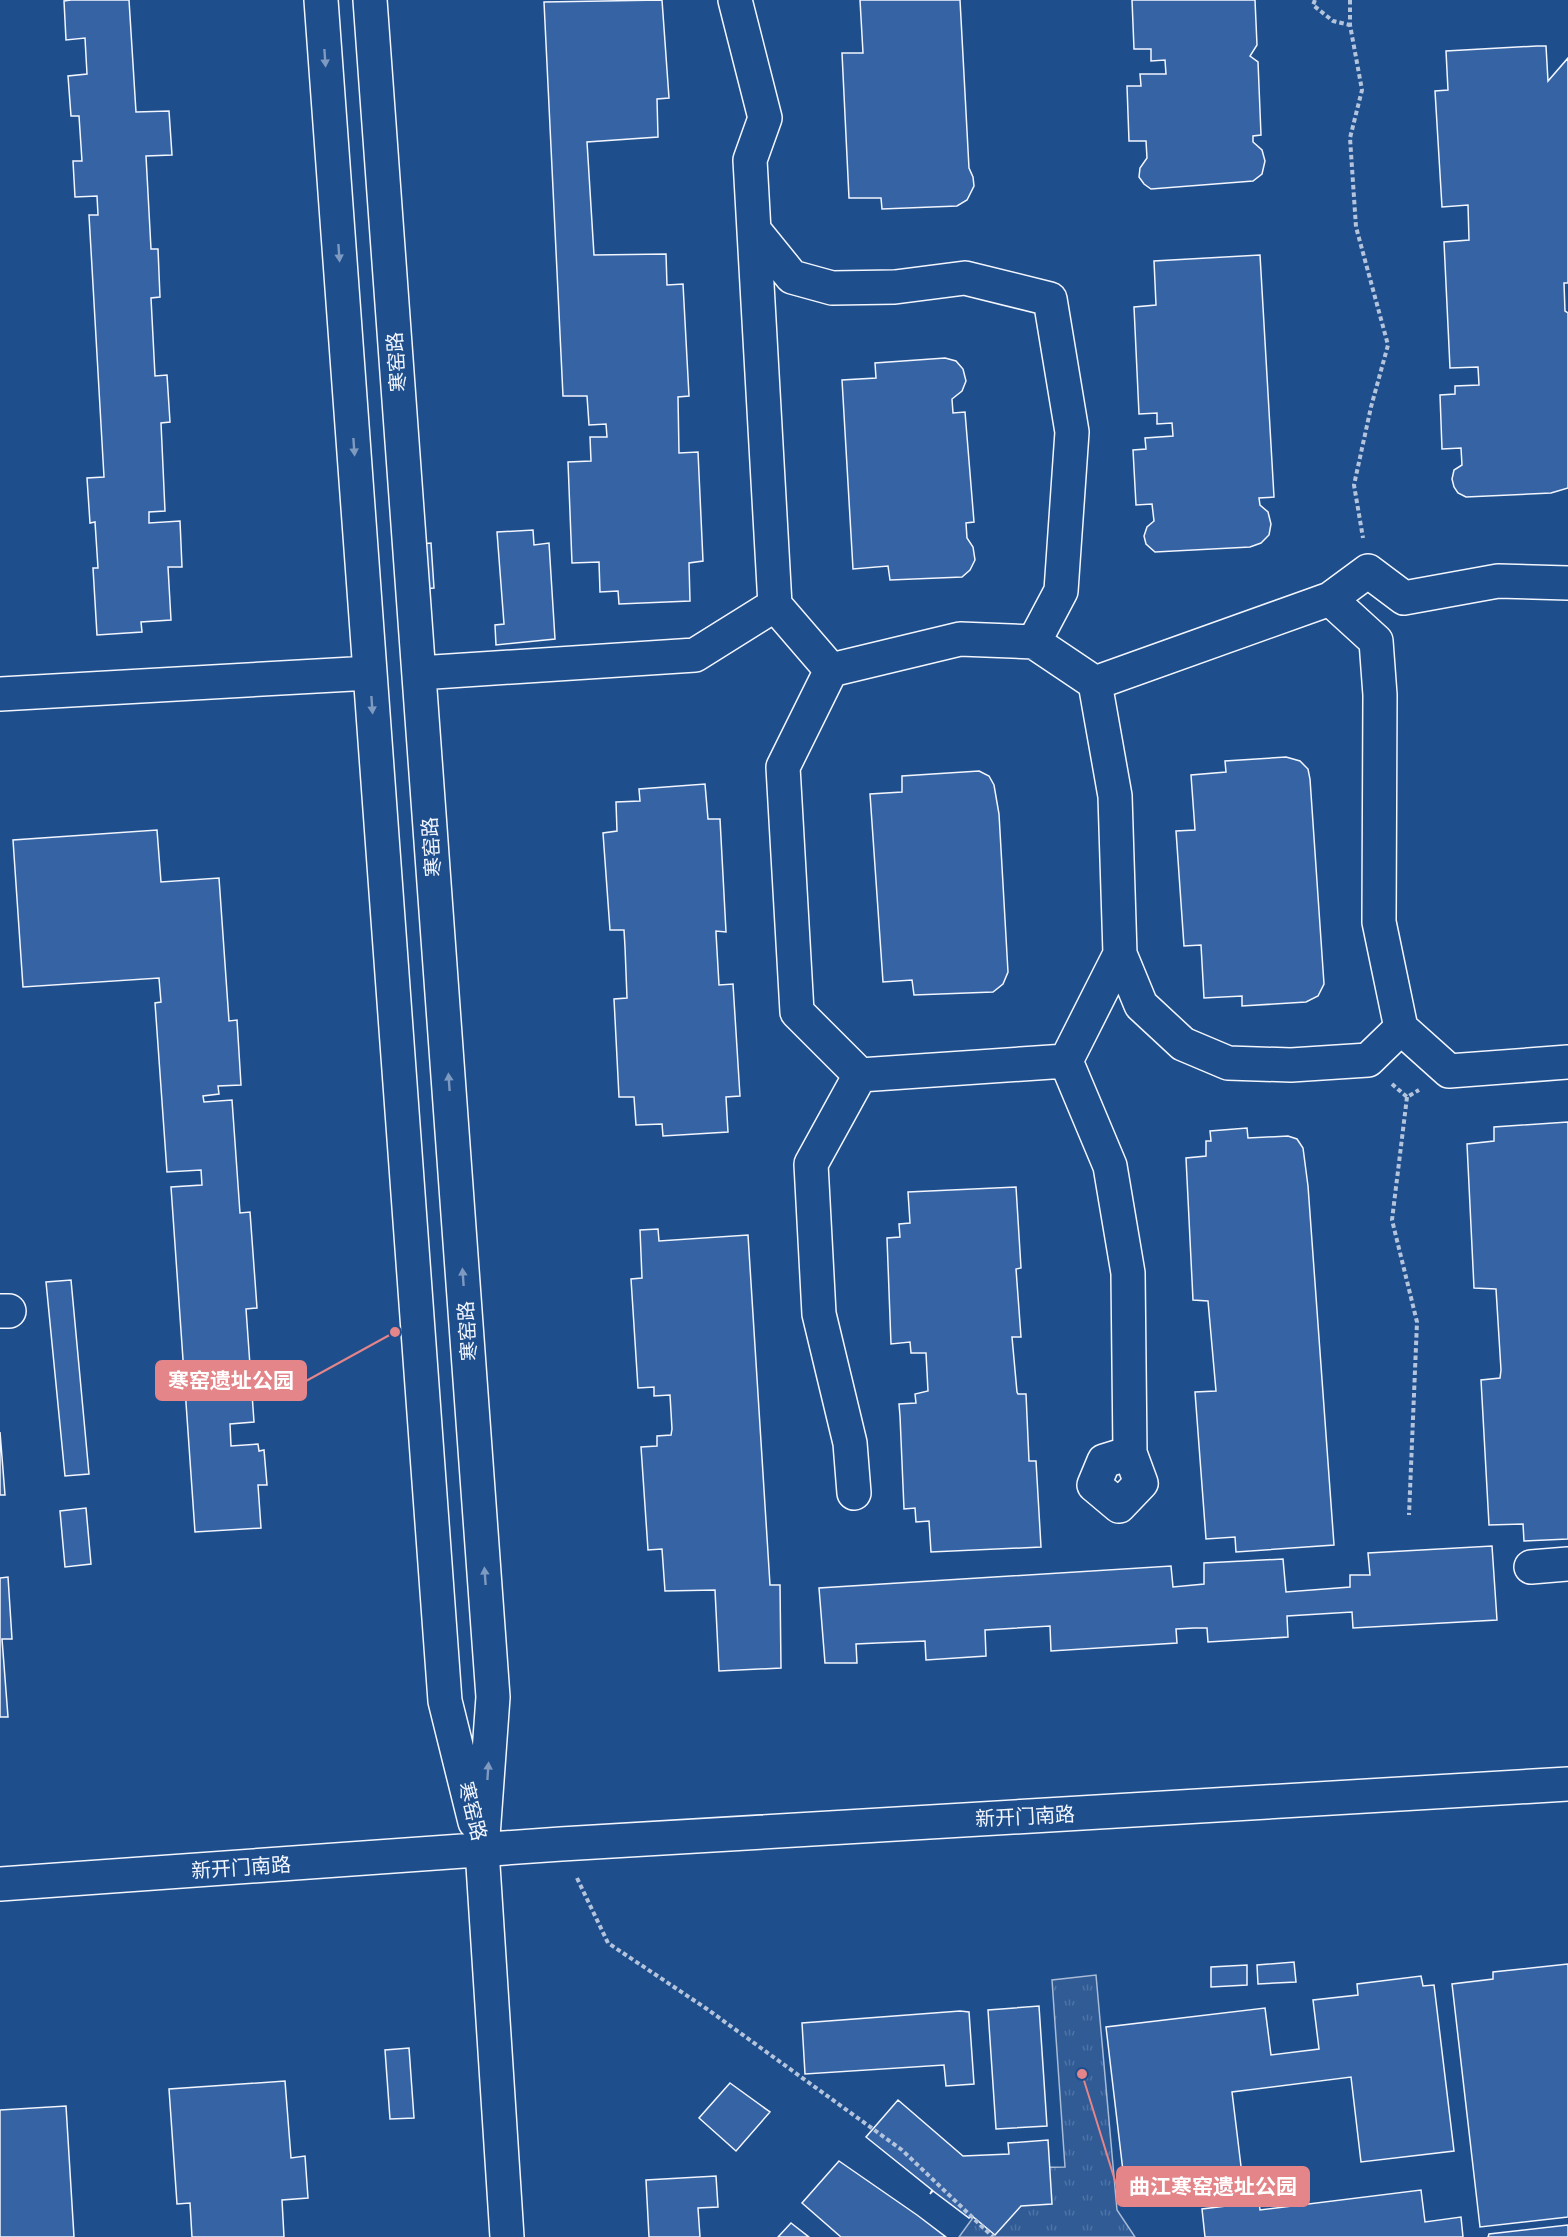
<svg xmlns="http://www.w3.org/2000/svg" width="1568" height="2237" viewBox="0 0 1568 2237" font-family="Lora,'Noto Sans SC',serif">
	<defs>
		<pattern id="park-tufts" width="24" height="20" patternUnits="userSpaceOnUse" patternTransform="scale(1.5)"><rect width="24" height="20" fill="#305b95"/><path d="M3 7l-1-3M5 7V3M7 7l1-3M15 17l-1-3M17 17v-4M19 17l1-3" fill="none" stroke="#4e73a5"/></pattern>
	</defs>
	<rect width="100%" height="100%" fill="#1f4e8c"/>
	<!-- park -->
	<path fill="url(#park-tufts)" stroke="#a8bbd7" stroke-width="1.5" d="M1096 1975 1117 2210 1135 2237H959L1009 2168 1065 2167 1052 1980Z"/>
	<!-- building -->
	<path fill="#3563a3" stroke="#f2f6ff" stroke-width="1.5" d="M71 0H129L136 112 169 111 172 155 146 156 151 249H158L160 297 151 298 155 376 167 375 170 422 161 423 165 511 149 512V523L180 521 182 567H168L171 620 141 622 142 632 97 635 93 568H98L95 522 90 523 87 478 104 477 89 215H98L97 196 75 197 73 161H82L79 116H71L68 76 87 74 85 38 66 40 64 1Z
		M662 0 669 98 657 99 658 137 587 142 594 255 666 254 667 285 683 284 689 396 678 397 679 453 698 452 703 561 689 563 690 601 619 604 618 591 600 592 599 562 572 563 568 462 591 461 590 437H607L606 424 589 425 587 396H563L544 2Z
		M860 0H960L969 168 973 177 974 186 967 200 957 206 882 209 881 198H849L842 53H863Z
		M1132 0H1255L1257 45 1250 56 1258 62 1261 135 1253 136V142L1262 150 1265 161 1262 174 1253 181 1151 189 1144 184 1139 177 1140 168 1147 158 1146 141H1129L1127 86H1141L1140 74H1166L1165 60 1151 61V49H1134Z
		M1537 46H1546L1548 81 1568 58V283H1564L1565 311 1568 313V488L1551 493 1466 497 1458 493 1454 487 1452 479 1454 470 1462 465 1461 448 1442 449 1440 395 1455 394V386L1479 385 1478 367 1450 368 1444 242 1469 240 1468 205 1442 207 1435 91 1448 90 1446 51Z
		M1260 255 1274 497 1259 498 1260 505 1268 512 1271 524 1269 535 1261 543 1250 547 1155 552 1146 544 1144 536 1147 527 1154 521 1152 504 1136 505 1133 450 1146 449 1145 438 1173 436 1172 423 1157 424V413L1139 414 1134 307 1156 305 1154 261Z
		M945 358 956 361 963 369 966 381 962 391 952 399 953 413 965 412 974 522 966 523 967 538 973 547 975 560 970 570 962 577 890 580 888 566 853 569 842 380 876 378 875 363Z
		M533 530 534 545 549 543 555 639 496 645 495 625 504 624 497 532Z
		M431 543 434 588 423 589 421 544Z
		M1286 757 1300 761 1308 769 1310 779 1324 984 1318 996 1306 1002 1242 1006V996L1204 998 1201 945 1184 946 1176 831 1195 830 1191 775 1226 772 1225 761Z
		M979 771 989 776 994 785 999 814 1008 972 1003 984 993 992 914 995 912 980 883 982 870 794 902 792V776Z
		M705 784 708 819H720L726 932 716 931V933L719 985 733 984 740 1096 726 1097 728 1132 663 1136 662 1124 636 1125 634 1097H619L614 999 627 998 625 947 624 930H610L603 833 617 831 616 802 640 801 639 789Z
		M157 830 161 882 219 878 229 1021 237 1020 241 1085 218 1086 219 1094 203 1096 204 1102 232 1100 240 1213 250 1212 257 1308 246 1309 254 1422 230 1424 231 1446 258 1444 259 1451 264 1450 267 1485H258L261 1528 195 1532 171 1187 202 1185 201 1170 167 1172 155 1003 161 1002 159 978 23 987 13 840Z
		M1568 1122V1539L1524 1541 1523 1524 1489 1525 1481 1380 1500 1378 1501 1370 1496 1289 1474 1288 1467 1144 1494 1141V1127Z
		M1247 1128 1248 1138 1288 1136 1297 1139 1303 1148 1308 1186 1334 1545 1236 1552 1235 1537 1206 1539 1195 1392 1216 1391 1208 1301 1193 1300 1186 1158 1206 1156V1141H1211L1210 1131Z
		M1016 1187 1021 1268 1016 1269 1021 1337H1012L1017 1392 1018 1394H1026L1029 1461H1036L1041 1547 931 1552 929 1521 916 1522 915 1508 904 1509 900 1416 899 1404 916 1403 915 1394 928 1391 926 1353H911L910 1342 891 1344 887 1238 900 1237 899 1224 910 1223 908 1192Z
		M658 1229 659 1241 748 1235 770 1585H780L781 1668 719 1671 715 1590 665 1591 662 1549 648 1550 641 1447 657 1446V1436L671 1435 672 1429 670 1395 654 1396V1387L638 1388 631 1279 642 1278 640 1230Z
		M71 1280 89 1474 65 1476 46 1282Z
		M0 1432 5 1495H0Z
		M86 1508 91 1564 65 1567 60 1511Z
		M1492 1546 1497 1620 1353 1628 1352 1612 1287 1616 1288 1637 1208 1642 1207 1628H1194L1176 1629 1177 1643 1051 1651 1050 1626 985 1630 986 1656 926 1660 925 1641 877 1643 856 1644 857 1663H825L819 1588 1171 1566 1173 1587 1204 1584V1563L1283 1559 1286 1592 1350 1587V1575H1370L1368 1553Z
		M8 1577 12 1639H2L8 1717H0V1578Z
		M1294 1962 1296 1982 1258 1984 1257 1965Z
		M1568 1964V2217L1480 2227 1452 1984 1493 1979V1972Z
		M1247 1965V1985L1211 1987V1967Z
		M1421 1976 1423 1986 1434 1985 1454 2151 1361 2162 1351 2077 1232 2092 1244 2191 1127 2205 1106 2027 1265 2008 1271 2055 1319 2049 1313 2000 1358 1995 1357 1984Z
		M1039 2006 1047 2126 996 2129 988 2010Z
		M960 2011 969 2012 974 2084 946 2086 944 2065 805 2074 802 2023Z
		M409 2048 414 2118 390 2119 385 2050Z
		M285 2081 291 2158 305 2156 308 2198 282 2200 284 2237H192L190 2203 177 2204 169 2089Z
		M730 2083 770 2112 736 2151 699 2118Z
		M898 2100 963 2156 1009 2154 1008 2143 1048 2140 1052 2204 1021 2206 995 2235 972 2216 969 2218 933 2191 930 2194 932 2190 866 2137Z
		M66 2106 74 2237H0V2110Z
		M839 2161 917 2215 946 2237H841L802 2203Z
		M716 2176 718 2207 698 2208 700 2237H649L646 2180Z
		M1421 2190 1425 2222 1461 2217 1463 2237H1205L1202 2209 1259 2202 1260 2210Z
		M791 2223 809 2237H778Z
		M1568 2225V2237H1488L1489 2234Z"/>
	<g fill="none" stroke-linecap="round" stroke-linejoin="round">
		<!-- minor casing -->
		<g stroke="#f2f6ff" stroke-width="36">
			<path id="minor" d="M321 0 445 1701 475 1822
				M370 0 493 1697 482 1850 507 2237
				M735 0 765 118 750 160 775 605
				M754 230 792 277 832 288 895 287 965 278 1050 299 1072 432 1061 591 1034 642
				M831 670 783 767 797 1012 860 1075 1066 1061 1120 954 1115 796 1095 683
				M419 673 695 655 775 605 831 670 960 639 1034 642 1095 683 1330 599 1368 571 1404 598 1498 581 1568 583
				M0 694 370 673
				M1120 954 1141 1005 1183 1044 1228 1063 1291 1065 1368 1060 1401 1028 1379 922 1380 695 1376 641 1330 599
				M1401 1028 1449 1071 1568 1062
				M1066 1061 1110 1166 1128 1273 1130 1453 1104 1461 1094 1485 1119 1506 1141 1483 1130 1453
				M0 1311H9
				M854 1493 850 1443 819 1314 811 1164 860 1075
				M1531 1567 1568 1564
				M0 1884 561 1844 1568 1784"/>
		</g>
		<!-- path -->
		<path stroke="#b3c4dc" stroke-width="4" stroke-dasharray="4.5 3" stroke-linecap="butt" d="M1315 0 1313 5 1333 21 1350 25
			M1350 0V25L1362 90 1350 138 1356 227 1388 345 1371 407 1354 485 1363 538
			M1392 1084 1407 1097 1419 1090
			M1407 1097 1392 1220 1417 1322 1409 1515
			M577 1878 608 1943 707 2009 902 2150 993 2237"/>
		<!-- minor -->
		<use href="#minor" stroke="#1f4e8c" stroke-width="33"/>
	</g>
	<!-- one-way arrows -->
	<defs><path id="oneway-solid" d="M-6-.8H1V-3.2L6.5 0L1 3.2V.8H-6Z" transform="scale(1.5)"/></defs>
	<g fill="#7e9ac0">
		<use href="#oneway-solid" transform="translate(325 58) rotate(86)"/>
		<use href="#oneway-solid" transform="translate(339 253) rotate(86)"/>
		<use href="#oneway-solid" transform="translate(354 447) rotate(86)"/>
		<use href="#oneway-solid" transform="translate(372 705) rotate(86)"/>
		<use href="#oneway-solid" transform="translate(449 1082) rotate(-94)"/>
		<use href="#oneway-solid" transform="translate(463 1277) rotate(-94)"/>
		<use href="#oneway-solid" transform="translate(485 1576) rotate(-94)"/>
		<use href="#oneway-solid" transform="translate(488 1771) rotate(-86)"/>
	</g>
	<g text-anchor="middle" dominant-baseline="central" stroke-width="4.5" stroke-linejoin="round" paint-order="stroke">
		<!-- street labels -->
		<g font-size="20" fill="#f2f6ff" stroke="#1f4e8c">
			<text transform="translate(396 362) rotate(-94)">寒窑路</text>
			<text transform="translate(431 847) rotate(-94)">寒窑路</text>
			<text transform="translate(467 1331) rotate(-94)">寒窑路</text>
			<text transform="translate(473 1811) rotate(76)">寒窑路</text>
			<text transform="translate(1025 1816) rotate(-3)">新开门南路</text>
			<text transform="translate(241 1867) rotate(-4)">新开门南路</text>
		</g>
	</g>
	<!-- callouts -->
	<path fill="none" stroke="#e38589" stroke-width="2" d="M395 1332L306 1381M1082 2074L1117 2187"/>
	<g fill="#e38589" stroke="#1f4e8c" stroke-width="2">
		<circle cx="395" cy="1332" r="6"/>
		<circle cx="1082" cy="2074" r="6"/>
	</g>
	<g fill="#e38589" stroke="#e38589" stroke-width="2">
		<rect x="156" y="1361" width="150" height="39" rx="6"/>
		<rect x="1117" y="2167" width="192" height="39" rx="6"/>
	</g>
	<g font-size="21" text-anchor="middle" font-weight="bold" fill="#fff">
		<text x="231" y="1388">寒窑遗址公园</text>
		<text x="1213" y="2194">曲江寒窑遗址公园</text>
	</g>
</svg>
